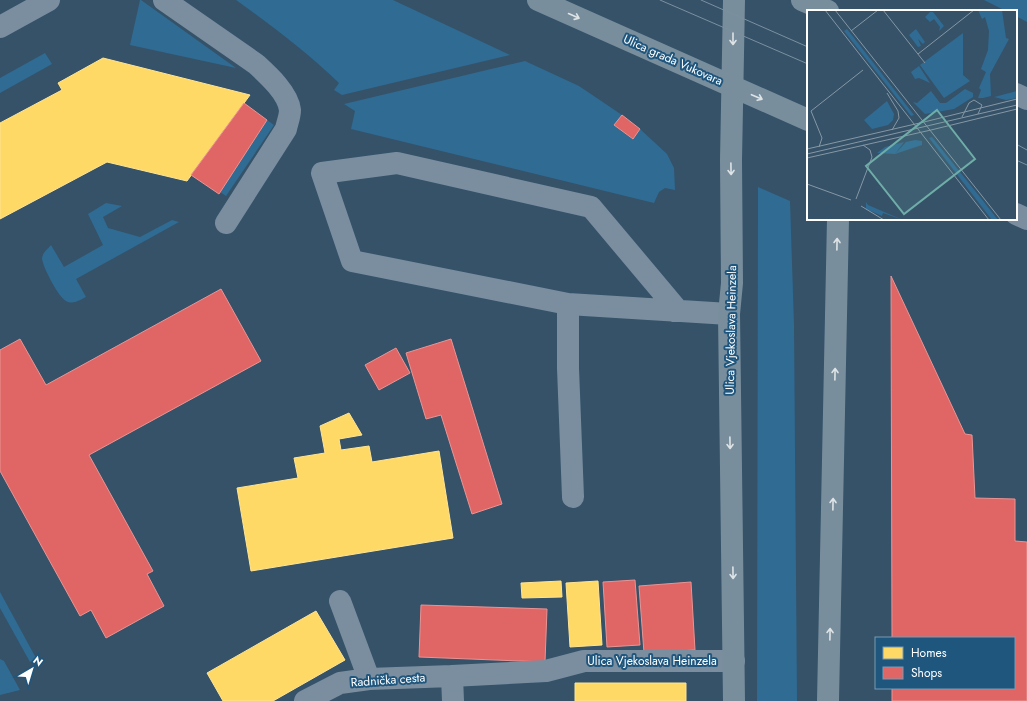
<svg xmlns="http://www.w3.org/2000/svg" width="1027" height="701" viewBox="0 0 1027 701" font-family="Jost,sans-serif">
	<rect width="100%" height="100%" fill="#355268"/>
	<!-- green -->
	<path fill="#306b93" d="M140 0H141L236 68 130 45Z
		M236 0H393L510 55 342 95 334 90 339 83C307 52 272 26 236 0Z
		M984 0H1027V22L1016 16V11H1006Z
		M45 53 52 64 0 93V78Z
		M525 61 579 86 622 115 614 125 632 139 640 129 667 154 674 168 675 190 665 188 659 192 654 203 351 129 355 111 344 104Z
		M267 120 274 125 226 196 220 192Z
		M758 187 790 201 794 324 797 701H757Z
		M106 203 122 206 103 217 108 228 140 237 172 220 179 222 76 279 86 297C80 300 73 305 66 301 59 298 42 266 42 258 43 252 48 249 51 245L64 267 103 245 88 214Z
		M0 592 36 658 30 662 0 608Z
		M0 659 4 661 20 690 0 695Z"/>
	<!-- homes -->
	<path fill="#ffd966" stroke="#ffe494" d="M103 58 250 95 187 181 107 162 0 219V123L62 90 58 83Z
		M349 413 362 435 339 439 341 450 369 446 372 462 439 451 453 538 251 571 237 488 298 478 294 458 325 453 320 426Z
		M561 581 562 597 522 598 521 583Z
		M598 581 602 645 570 647 566 583Z
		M316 611 345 660 273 701H223L207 673Z
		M575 683H686V701H575Z"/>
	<!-- shops -->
	<path fill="#e06666" stroke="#e99494" d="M244 103 267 120 219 194 191 175Z
		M622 115 640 129 633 139 614 125Z
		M891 276 965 434 972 435 975 498 1015 499V541L1027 542V701H892V688H1014V638H892Z
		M221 289 261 361 89 455 153 571 147 574 164 606 106 638 91 610 80 616 0 471V350L20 339 46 385Z
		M451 339 502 504 472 514 441 415 426 419 406 353Z
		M396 348 410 373 379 390 365 365Z
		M635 580 640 645 607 647 603 582Z
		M691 582 695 650 644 653 639 586Z
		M421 605 547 609 545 662 419 657Z"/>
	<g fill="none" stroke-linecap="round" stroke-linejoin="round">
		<!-- minor -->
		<path stroke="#7a8e9f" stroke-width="22" d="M164 0 256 64C268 75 288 93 290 110 290 117 287 123 286 129L226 223
			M0 27 49 0
			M1016 94 1027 99
			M1016 214 1027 219
			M568 304V368L573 497
			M674 311 675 307 591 207 397 163 322 173 352 261 568 304 729 314
			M340 601 369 679
			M305 701 340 683 369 679 452 676
			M453 701 452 676 546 671 584 661H734"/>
		<!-- major -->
		<path stroke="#798e9d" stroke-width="22" d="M538 0 808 120
			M734 0 731 160 732 283 729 314 734 701
			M802 0 828 11
			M828 701 838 219"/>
		<!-- tram -->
		<path stroke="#7c909f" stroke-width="1" d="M660 0 808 64
			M701 0 808 47
			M1016 144 1027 150
			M1016 160 1027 165"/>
	</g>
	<!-- one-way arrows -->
	<defs><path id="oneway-shaft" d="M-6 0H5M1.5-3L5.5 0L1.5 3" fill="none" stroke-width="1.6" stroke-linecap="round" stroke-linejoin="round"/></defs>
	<g stroke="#dee3e6">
		<use href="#oneway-shaft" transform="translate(574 16) rotate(24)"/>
		<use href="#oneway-shaft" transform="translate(733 39) rotate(90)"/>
		<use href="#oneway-shaft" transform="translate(757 97) rotate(23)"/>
		<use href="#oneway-shaft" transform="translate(731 169) rotate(89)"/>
		<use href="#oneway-shaft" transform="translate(837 244) rotate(-89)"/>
		<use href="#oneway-shaft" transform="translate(835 374) rotate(-89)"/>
		<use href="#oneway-shaft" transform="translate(730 443) rotate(89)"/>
		<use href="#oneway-shaft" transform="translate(833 504) rotate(-89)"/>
		<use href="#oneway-shaft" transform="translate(733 573) rotate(89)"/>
		<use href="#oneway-shaft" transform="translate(830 634) rotate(-89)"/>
	</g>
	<g text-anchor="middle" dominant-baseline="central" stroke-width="4" stroke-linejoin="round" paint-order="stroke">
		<!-- street labels -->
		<g font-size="12" fill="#fff" stroke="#1f567e">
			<text transform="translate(673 60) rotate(24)">Ulica grada Vukovara</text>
			<text transform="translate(731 330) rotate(-89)">Ulica Vjekoslava Heinzela</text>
			<text x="652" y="661">Ulica Vjekoslava Heinzela</text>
			<text transform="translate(388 680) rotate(-4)">Radnička cesta</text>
		</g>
	</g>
	<!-- overview -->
	<g transform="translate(807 10)">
		<rect width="210" height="210" fill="#355268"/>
		<path d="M171 0H195L199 28 202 29 183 64 184 86 176 88H171L174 80 172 78 179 62 174 59 181 40 182 21 178 7 175 9ZM123 2H126L137 16 132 21 133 17 127 9 123 12 118 7ZM40 19 107 105 104 106 37 21ZM109 19 118 32 116 34 111 29 114 36 111 37 102 25ZM156 23V65L163 71 137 88 113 55ZM112 56 123 73 112 68 108 69 104 62ZM158 79 166 83V87L147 99 118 104 106 92 110 93 124 81 133 93H139ZM210 81V88L199 90 187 87ZM80 91 87 104 86 110 81 115 65 119 57 110ZM125 127 177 192 191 210H185L122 128ZM108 130 115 131V135L88 144 99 132ZM97 132 88 144 70 143 78 137ZM59 192 61 195 96 210 76 203 75 206 59 199Z" fill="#306b93"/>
		<path fill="none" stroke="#8697a4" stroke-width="1" d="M18 0 182 210M28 0 194 210M76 0 118 53M44 21 71 0M111 44 167 0M80 83 91 101 92 108 85 120M155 107 162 93 167 90 175 95 171 104M117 112 210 89M124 120 210 99M12 137 15 128 4 101 56 60M0 139 117 112M0 144 210 95M0 148 124 120M0 174 44 190M49 189 65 147 63 140 56 135M54 196 77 210"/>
		<path fill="#6fada8" fill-opacity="0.15" stroke="#6fada8" stroke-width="2" d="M130 100 168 149 97 204 59 156Z"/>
		<rect width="210" height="210" fill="none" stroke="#fff" stroke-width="2"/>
	</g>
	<!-- legend -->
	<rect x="875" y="637" width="140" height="52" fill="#1f567e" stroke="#799ab2"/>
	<rect x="883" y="647" width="20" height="12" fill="#ffd966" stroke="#799ab2"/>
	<text x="911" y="657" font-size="12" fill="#ffffff">Homes</text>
	<rect x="883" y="667" width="20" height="12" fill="#e06666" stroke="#799ab2"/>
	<text x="911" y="677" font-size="12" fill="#ffffff">Shops</text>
	<!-- north arrow -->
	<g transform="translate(32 669) rotate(38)" stroke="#1f567e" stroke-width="3" paint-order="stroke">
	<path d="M0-3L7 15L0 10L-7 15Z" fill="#ffffff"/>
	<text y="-6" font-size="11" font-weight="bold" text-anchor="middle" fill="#ffffff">N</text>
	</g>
</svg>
